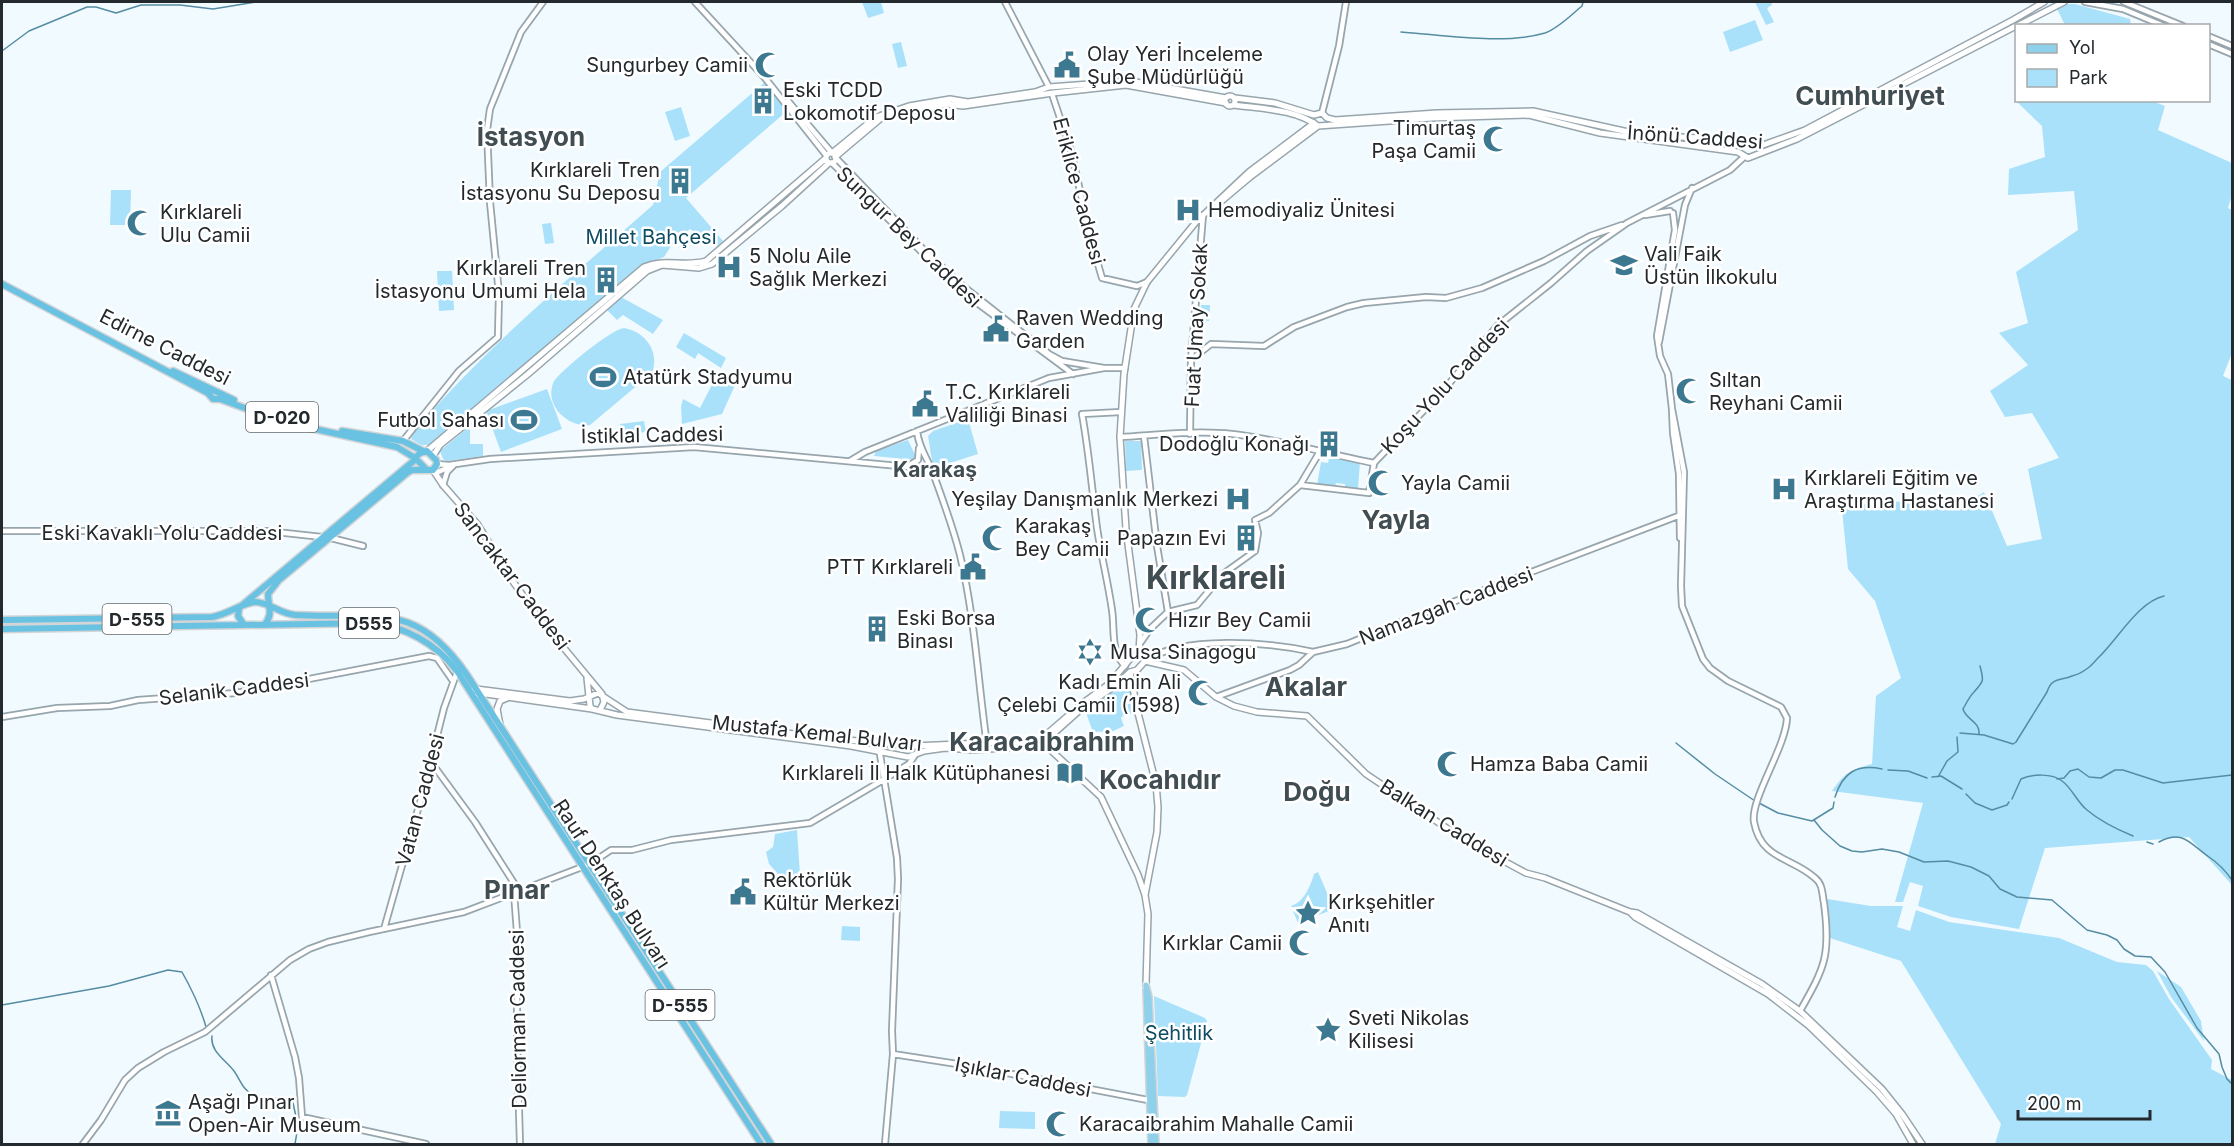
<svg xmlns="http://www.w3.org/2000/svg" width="2234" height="1146" viewBox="0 0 2234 1146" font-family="Inter,sans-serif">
	<rect width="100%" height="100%" fill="#f1faff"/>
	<!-- green -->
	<path fill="#aae1fa" d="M862 2H881L884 13 868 18Z
		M1755 2H1771L1772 5 1767 8 1774 22 1766 25Z
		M2069 4H2075L2130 19 2131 25H2065L2057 9Z
		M1755 20 1763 40 1730 52 1723 32Z
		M901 42 907 66 898 68 892 44Z
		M764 83 787 111 686 198 723 241 716 247 690 229 671 246 664 257 641 266 437 439 428 445H421L411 439 412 434C484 348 570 278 653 205L660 172Z
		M2152 101 2165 106 2158 130 2232 163V195L2228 208 2232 210V353L2223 376 2232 380V885L2189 837 2045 848 2019 929 1951 917 1918 906 1923 886 1910 882 1903 902H1895L1923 803 1832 791C1845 773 1849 770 1872 764L1876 696 1901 678 1875 601 1848 569 1842 510 1877 501 1965 504 1984 492 2007 546 2042 539 2028 469 2059 458 2032 413 2005 417 1990 391 2028 365 1999 333 2028 323 2016 272 2078 230 2074 191 2008 195 2009 169 2045 157 2042 126 2016 101Z
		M681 107 690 136 675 141 665 112Z
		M111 190H131L130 225H110Z
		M551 223 554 243 545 244 542 224Z
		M437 271H452L454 310 439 311Z
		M619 296 663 320 653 334 623 315 617 320 605 308Z
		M1201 305H1210L1209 321 1200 320Z
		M624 328C646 332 660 352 652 373L590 425C567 428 543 404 554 381 563 369 610 330 624 328Z
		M684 333 726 358 721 368 698 353 695 359 676 347Z
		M718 373 736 383 722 414 682 424 681 407 683 399 700 408Z
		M547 389 562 429 501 452 486 411Z
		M968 419 978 454 944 465H935L932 461 928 436 933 431Z
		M644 421 646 432 621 435 620 424Z
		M470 426V444H483V456L447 461 443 459 440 451Z
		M908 440 916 457 915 460 874 456 876 451Z
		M1125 441H1141L1142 470 1126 471Z
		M1329 458 1360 462 1358 489 1345 488V484L1336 483 1335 487 1317 485 1321 462 1328 463Z
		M204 619 203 621 2 626V624Z
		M1119 688 1130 689 1135 714H1125L1121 718 1124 726 1113 731 1093 732 1085 710Z
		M797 830 800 875 790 877 779 875 769 864 766 852 773 847 775 834Z
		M1318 872 1334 909 1298 923 1291 906C1304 902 1310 887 1314 874Z
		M1827 899 1871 906H1903L1897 927 1910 931 1916 910 1949 922 2059 938 2117 962 2146 965 2153 971 2169 999 2212 1060 2211 1069 2232 1080V1144H1995L2001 1124 1901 961 1830 938Z
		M842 926 860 927V941L841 940Z
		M2157 971 2181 987 2201 1021 2204 1041 2171 997Z
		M1154 996 1205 1018 1207 1021 1187 1095 1185 1097 1158 1096Z
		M1000 1111 1035 1112V1129L999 1128Z"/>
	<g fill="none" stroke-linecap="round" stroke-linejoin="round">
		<!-- stream -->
		<path stroke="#558ca2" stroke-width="1.5" d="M1401 32C1444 35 1504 45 1545 33 1559 28 1571 15 1582 6L1583 2
			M2 51 29 31 87 7H96L116 13 141 5H180L213 9 256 2
			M1960 733 1984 735 2013 744 2016 742 2047 692C2052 677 2060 681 2072 676 2077 675 2084 671 2088 668 2092 665 2095 661 2098 658 2118 639 2138 602 2164 596
			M1979 734C1980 721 1966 720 1963 709 1966 704 1969 697 1974 692 1984 681 1984 681 1980 666
			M1676 743 1715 774 1755 801
			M1888 770 1908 771 1927 778
			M1932 777 1941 776 1962 789
			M1938 777 1947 761 1958 752 1957 737
			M2057 779 2064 778 2070 771 2078 769 2089 777 2101 778 2115 770H2123L2163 783 2232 775
			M1966 794 1975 803 1992 810 2007 805 2009 802
			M1835 797C1843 772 1857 764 1882 769
			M2012 799 2021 779C2032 774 2052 773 2062 781 2072 788 2077 802 2087 810 2100 821 2116 829 2133 836
			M1759 803 1778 813 1812 821 1833 808 1834 802
			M1814 820 1822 830 1840 846 1852 851 1862 852 1882 849 1899 852 1924 862 1948 861 1971 867 1989 876 2000 889 2017 897 2052 900 2087 930 2107 935 2117 940 2124 949 2135 956 2151 957 2165 972 2197 1028 2219 1054 2222 1067 2227 1079 2232 1084
			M2147 842 2153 844
			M2159 842C2183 829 2190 844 2209 857 2218 863 2225 870 2232 880
			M2 1005 109 986 168 970 182 972C191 988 201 1009 206 1027
			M212 1036C210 1052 226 1060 234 1071 240 1079 242 1089 252 1094 264 1101 279 1094 293 1103L298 1126 295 1144"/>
		<!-- tertiary casing -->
		<g stroke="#97a5ac" stroke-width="8">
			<path id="tertiary" d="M695 2 765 78 826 155
				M1005 2 1049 87
				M2085 2 2123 9 2164 26
				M2124 2 2183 26
				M2208 36 2232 46
				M2208 44 2232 54
				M1052 94 1071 151 1091 240 1102 278 1137 286 1147 282
				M788 101 832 153
				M1322 113 1339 46 1346 2
				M836 158 924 250 959 283 1049 354 1062 361 1104 368
				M832 163 961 291 1073 374
				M1673 213 1675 230 1657 336 1660 356 1668 374 1672 409 1673 433 1679 474 1680 538
				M1645 215 1670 211
				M1659 342 1685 205 1692 188
				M1191 360 1211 344 1264 346 1294 327 1347 307 1364 303 1426 297 1446 298 1482 288 1544 261 1590 236 1622 225
				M1672 409 1684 472 1681 586 1682 606 1703 659 1710 668 1728 681 1781 707 1787 718C1786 747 1750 799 1754 822 1761 860 1792 857 1815 878 1823 884 1822 894 1824 903 1831 955 1825 967 1800 1011
				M1121 412 1082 414C1089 452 1092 490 1097 528 1101 555 1108 582 1112 610 1115 629 1110 651 1125 666
				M917 431C919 449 927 457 933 473 943 500 953 527 960 555 975 617 978 682 987 745
				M1190 434 1191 360 1203 215
				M1144 436 1157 546 1168 612
				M1120 437C1157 435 1196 430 1232 434 1280 439 1326 454 1374 463
				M403 441 459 371 498 337 499 294 490 202 487 130 490 109 521 32 543 2
				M850 461 865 452 1049 378 1104 368H1125
				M1374 463 1447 386 1497 326 1551 283 1587 251 1627 223 1730 170 1744 157
				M437 464 449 465 490 459 694 447 931 469
				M910 465 918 460 919 448
				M436 473 449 467
				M443 485 447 472 454 465
				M1300 485 1369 493 1374 463
				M2 531H267L331 538 363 546
				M1141 642 1150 629 1168 612 1197 605 1223 574 1255 551 1258 533 1255 520 1269 513 1300 485 1319 453
				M1145 661C1183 635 1269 642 1313 652
				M1216 697 1290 670 1299 665 1313 652 1347 644 1411 618 1678 516
				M2 717 57 708 110 706 138 700 236 693 429 656 437 658 453 681
				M878 742 897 858 898 879 892 1031 893 1054 885 1144
				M431 762 475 822 519 891
				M514 893 517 932V1044L520 1144
				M384 929 422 795 444 708 457 672
				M271 975 295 1057 299 1078 302 1117 426 1144
				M893 1054 970 1066 1153 1101
				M83 1144 101 1120 125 1080 138 1068 164 1052 205 1032 290 960 309 949 328 942 369 932 464 912 590 864 611 850H632L671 840 810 823 883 780 909 764 915 755"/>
		</g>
		<!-- secondary casing -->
		<g stroke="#97a5ac" stroke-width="8">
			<path id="secondary" d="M2017 26 2064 2
				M1225 101a5 5 0 1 1 10 0a5 5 0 1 1-10 0Z
				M1235 98 1275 103 1314 115 1322 113 1327 118 1335 120 1437 113 1533 111 1642 135 1700 138 1763 145 1805 130 2013 20 2044 2
				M1234 105C1262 109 1295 109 1318 126L1432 118 1529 115 1600 133 1738 152 1748 158 1797 139 2016 26
				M826 158a5 5 0 1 1 10 0a5 5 0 1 1-10 0Z
				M832 153 876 117 909 106 950 99 968 102 1035 92 1049 87 1130 81 1226 98
				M835 157 880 119 894 113 947 104 963 106 1053 93 1126 85 1226 103
				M1212 209 1250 177 1318 126
				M427 451 644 267C665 258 683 267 706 261L826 158
				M433 456 440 445 528 374 647 271 662 265 699 268 712 264 782 206 829 163
				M433 470 443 485 478 525 514 583 539 618 602 694 604 702 600 710
				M1139 653 1140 635 1126 529 1120 437 1124 374 1134 309 1147 282 1196 222 1249 172 1314 123
				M1145 661 1184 670 1216 697 1234 706 1257 712 1307 716 1366 774 1463 839 1526 873 1545 878 1630 912 1637 913 1762 984 1800 1011 1882 1089 1902 1114 1922 1144
				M1130 672 1137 709 1156 784 1158 807 1157 832 1145 895
				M587 678 590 706 592 709
				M473 690 476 689 570 701 584 699 598 693 627 712 825 738 913 746 1033 741 1040 740 1083 703 1109 684 1130 659 1139 653
				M477 695 479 693 592 709 617 715 851 746 908 757 924 751 945 748 974 750 1034 746 1042 744 1081 709 1112 688 1130 672 1137 670 1145 661
				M500 725 497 709 500 701 507 698
				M1041 741 1101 797 1138 875 1145 895 1148 914 1146 985
				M1630 912 1635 917 1768 994 1808 1025 1877 1092 1896 1114 1913 1144"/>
		</g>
		<!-- primary casing -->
		<g stroke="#d3d4d5" stroke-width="8">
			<path id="primary" d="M1146 985 1149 997 1156 1144
				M1146 990 1151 1144"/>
		</g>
		<!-- trunk casing -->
		<g stroke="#d3d4d5" stroke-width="9">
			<path id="trunk" d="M2 284 208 393 213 399H220L283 422 397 447 415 458 425 468
				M173 371 234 400
				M342 431 403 441 425 452
				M2 620 212 617C227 615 244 602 255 602 269 602 280 614 295 615 372 620 415 598 467 675L771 1144
				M244 625 238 616 239 608 416 459
				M264 625C274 615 268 606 268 594L279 580 407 473 412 470H433L437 464 436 460 427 451 420 453 415 458
				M2 629 369 623C403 625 437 644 457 671L761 1144"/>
		</g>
		<!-- tertiary -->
		<use href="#tertiary" stroke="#fff" stroke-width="4.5"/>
		<!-- secondary -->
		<use href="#secondary" stroke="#fff" stroke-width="5"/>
		<!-- primary -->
		<use href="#primary" stroke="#8fd1ea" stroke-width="5"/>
		<!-- trunk -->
		<use href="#trunk" stroke="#6ac2e3" stroke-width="6"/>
	</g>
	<!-- icons -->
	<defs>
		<g id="mosque-bare" transform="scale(2.07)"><path d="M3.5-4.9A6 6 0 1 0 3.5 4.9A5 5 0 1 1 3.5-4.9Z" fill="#3c7890" stroke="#fff" stroke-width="2.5" paint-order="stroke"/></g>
		<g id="civic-bare" transform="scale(2.07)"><path d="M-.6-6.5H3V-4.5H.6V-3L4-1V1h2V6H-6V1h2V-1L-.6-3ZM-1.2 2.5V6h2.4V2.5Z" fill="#3c7890" stroke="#fff" stroke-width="2.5" paint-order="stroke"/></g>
		<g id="building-bare" transform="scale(2.07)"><path d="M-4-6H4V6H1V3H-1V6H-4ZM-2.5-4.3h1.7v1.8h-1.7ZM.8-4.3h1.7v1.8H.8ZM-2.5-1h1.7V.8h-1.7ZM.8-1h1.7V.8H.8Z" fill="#3c7890" stroke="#fff" stroke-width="2.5" paint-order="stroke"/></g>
		<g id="hospital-bare" transform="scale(2.07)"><path d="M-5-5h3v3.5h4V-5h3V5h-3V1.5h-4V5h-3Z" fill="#3c7890" stroke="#fff" stroke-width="2.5" paint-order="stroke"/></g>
		<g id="school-bare" transform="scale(2.07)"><path d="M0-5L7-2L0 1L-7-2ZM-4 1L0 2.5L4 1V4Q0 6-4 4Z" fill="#3c7890" stroke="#fff" stroke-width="2.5" paint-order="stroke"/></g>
		<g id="stadium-bare" transform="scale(2.07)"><path d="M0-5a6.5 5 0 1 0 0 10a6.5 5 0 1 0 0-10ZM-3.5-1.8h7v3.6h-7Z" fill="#3c7890" stroke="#fff" stroke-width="2.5" paint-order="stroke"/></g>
		<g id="synagogue-bare" transform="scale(2.07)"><path d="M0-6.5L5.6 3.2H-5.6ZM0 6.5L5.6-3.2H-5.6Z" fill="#3c7890" stroke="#fff" stroke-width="2.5" paint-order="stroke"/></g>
		<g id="library-bare" transform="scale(2.07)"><path d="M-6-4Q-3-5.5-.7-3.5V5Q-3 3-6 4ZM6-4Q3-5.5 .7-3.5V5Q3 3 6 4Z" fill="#3c7890" stroke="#fff" stroke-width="2.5" paint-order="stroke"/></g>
		<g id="sight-bare" transform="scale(2.07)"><path d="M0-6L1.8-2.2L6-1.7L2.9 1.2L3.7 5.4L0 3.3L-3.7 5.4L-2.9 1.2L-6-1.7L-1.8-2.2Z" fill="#3c7890" stroke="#fff" stroke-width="2.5" paint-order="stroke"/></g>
		<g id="museum-bare" transform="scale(2.07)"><path d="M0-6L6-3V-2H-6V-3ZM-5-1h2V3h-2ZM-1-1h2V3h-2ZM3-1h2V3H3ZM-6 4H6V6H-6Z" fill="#3c7890" stroke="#fff" stroke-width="2.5" paint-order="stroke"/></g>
	</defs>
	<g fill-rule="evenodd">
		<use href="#mosque-bare" x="768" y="65"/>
		<use href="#civic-bare" x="1067" y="65"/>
		<use href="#building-bare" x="763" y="101"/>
		<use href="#mosque-bare" x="1496" y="139"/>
		<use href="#building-bare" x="680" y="181"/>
		<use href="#hospital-bare" x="1188" y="210"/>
		<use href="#mosque-bare" x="140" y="223"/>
		<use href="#school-bare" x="1624" y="265"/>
		<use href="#hospital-bare" x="729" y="267"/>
		<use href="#building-bare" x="606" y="280"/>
		<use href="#civic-bare" x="996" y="329"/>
		<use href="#stadium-bare" x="603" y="377"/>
		<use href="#mosque-bare" x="1689" y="391"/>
		<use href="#civic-bare" x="925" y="404"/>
		<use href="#stadium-bare" x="524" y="420"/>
		<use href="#building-bare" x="1329" y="444"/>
		<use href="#mosque-bare" x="1381" y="483"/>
		<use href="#hospital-bare" x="1784" y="489"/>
		<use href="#hospital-bare" x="1238" y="499"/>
		<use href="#mosque-bare" x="995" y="538"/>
		<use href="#building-bare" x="1246" y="538"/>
		<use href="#civic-bare" x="973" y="567"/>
		<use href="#mosque-bare" x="1148" y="620"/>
		<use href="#building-bare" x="877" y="629"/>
		<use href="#synagogue-bare" x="1090" y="652"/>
		<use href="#mosque-bare" x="1201" y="693"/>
		<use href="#mosque-bare" x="1450" y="764"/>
		<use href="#library-bare" x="1070" y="773"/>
		<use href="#civic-bare" x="743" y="892"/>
		<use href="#sight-bare" x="1308" y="913"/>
		<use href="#mosque-bare" x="1302" y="943"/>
		<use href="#sight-bare" x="1328" y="1030"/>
		<use href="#museum-bare" x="168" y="1113"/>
		<use href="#mosque-bare" x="1059" y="1124"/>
	</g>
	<g text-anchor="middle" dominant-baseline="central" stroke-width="5" stroke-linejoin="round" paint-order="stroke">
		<!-- shield labels -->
		<g fill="#fff" stroke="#65696b" stroke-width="1.5">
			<rect x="246" y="402" width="72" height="30" rx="4.5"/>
			<rect x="102.5" y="604" width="69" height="30" rx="4.5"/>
			<rect x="339" y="608" width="60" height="30" rx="4.5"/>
			<rect x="645.5" y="990" width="69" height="30" rx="4.5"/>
		</g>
		<g font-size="18" font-weight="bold" fill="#23292c">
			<text x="282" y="417">D-020</text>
			<text x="137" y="619">D-555</text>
			<text x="369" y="623">D555</text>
			<text x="680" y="1005">D-555</text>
		</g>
		<!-- poi labels -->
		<g font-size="20" fill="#23292c" stroke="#fff" text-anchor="start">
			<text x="1087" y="54">Olay Yeri İnceleme<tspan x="1087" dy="23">Şube Müdürlüğü</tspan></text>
			<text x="748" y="65" text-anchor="end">Sungurbey Camii</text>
			<text x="783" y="90">Eski TCDD<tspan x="783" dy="23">Lokomotif Deposu</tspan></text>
			<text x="1476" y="128" text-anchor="end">Timurtaş<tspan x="1476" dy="23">Paşa Camii</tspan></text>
			<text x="660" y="170" text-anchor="end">Kırklareli Tren<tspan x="660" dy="23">İstasyonu Su Deposu</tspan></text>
			<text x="1208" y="210">Hemodiyaliz Ünitesi</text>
			<text x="160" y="212">Kırklareli<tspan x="160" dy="23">Ulu Camii</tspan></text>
			<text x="1644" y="254">Vali Faik<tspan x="1644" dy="23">Üstün İlkokulu</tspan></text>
			<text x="749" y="256">5 Nolu Aile<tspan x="749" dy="23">Sağlık Merkezi</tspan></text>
			<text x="586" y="268" text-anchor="end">Kırklareli Tren<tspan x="586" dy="23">İstasyonu Umumi Hela</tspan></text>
			<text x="1016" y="318">Raven Wedding<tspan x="1016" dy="23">Garden</tspan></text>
			<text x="623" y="377">Atatürk Stadyumu</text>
			<text x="1709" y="380">Sıltan<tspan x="1709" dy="23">Reyhani Camii</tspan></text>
			<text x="945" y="392">T.C. Kırklareli<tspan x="945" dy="23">Valiliği Binasi</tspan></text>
			<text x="504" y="420" text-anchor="end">Futbol Sahası</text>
			<text x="1309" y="444" text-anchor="end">Dodoğlu Konağı</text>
			<text x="1804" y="478">Kırklareli Eğitim ve<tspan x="1804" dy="23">Araştırma Hastanesi</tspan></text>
			<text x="1401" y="483">Yayla Camii</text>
			<text x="1218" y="499" text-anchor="end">Yeşilay Danışmanlık Merkezi</text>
			<text x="1015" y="526">Karakaş<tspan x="1015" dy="23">Bey Camii</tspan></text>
			<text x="1226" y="538" text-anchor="end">Papazın Evi</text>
			<text x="953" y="567" text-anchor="end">PTT Kırklareli</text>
			<text x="897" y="618">Eski Borsa<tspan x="897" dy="23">Binası</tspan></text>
			<text x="1168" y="620">Hızır Bey Camii</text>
			<text x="1110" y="652">Musa Sinagogu</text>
			<text x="1181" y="682" text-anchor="end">Kadı Emin Ali<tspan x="1181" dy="23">Çelebi Camii (1598)</tspan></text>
			<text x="1470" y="764">Hamza Baba Camii</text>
			<text x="1050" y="773" text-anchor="end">Kırklareli İl Halk Kütüphanesi</text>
			<text x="763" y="880">Rektörlük<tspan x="763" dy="23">Kültür Merkezi</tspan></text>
			<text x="1328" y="902">Kırkşehitler<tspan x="1328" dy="23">Anıtı</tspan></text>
			<text x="1282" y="943" text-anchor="end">Kırklar Camii</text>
			<text x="1348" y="1018">Sveti Nikolas<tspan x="1348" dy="23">Kilisesi</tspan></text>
			<text x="188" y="1102">Aşağı Pınar<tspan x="188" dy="23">Open-Air Museum</tspan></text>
			<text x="1079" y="1124">Karacaibrahim Mahalle Camii</text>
		</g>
		<!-- street labels -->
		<g font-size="20" fill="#23292c" stroke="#fff">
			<text transform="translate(1695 137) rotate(4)">İnönü Caddesi</text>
			<text transform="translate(1079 191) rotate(75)">Eriklice Caddesi</text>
			<text transform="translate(909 237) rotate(44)">Sungur Bey Caddesi</text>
			<text transform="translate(1196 325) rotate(-87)">Fuat Umay Sokak</text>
			<text transform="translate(165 347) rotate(27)">Edirne Caddesi</text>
			<text transform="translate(1445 386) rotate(-47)">Koşu Yolu Caddesi</text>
			<text transform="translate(652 435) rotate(-1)">İstiklal Caddesi</text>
			<text x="162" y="533">Eski Kavaklı Yolu Caddesi</text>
			<text transform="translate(512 576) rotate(53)">Sancaktar Caddesi</text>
			<text transform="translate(1446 606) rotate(-21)">Namazgah Caddesi</text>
			<text transform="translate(234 689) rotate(-7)">Selanik Caddesi</text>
			<text transform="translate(817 733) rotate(6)">Mustafa Kemal Bulvarı</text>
			<text transform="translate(420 800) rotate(-75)">Vatan Caddesi</text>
			<text transform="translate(1444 823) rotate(32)">Balkan Caddesi</text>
			<text transform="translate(612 884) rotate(57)">Rauf Denktaş Bulvarı</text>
			<text transform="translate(518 1019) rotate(-91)">Deliorman Caddesi</text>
			<text transform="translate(1023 1077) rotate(11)">Işıklar Caddesi</text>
		</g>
		<!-- park labels -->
		<g font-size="20" fill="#0d4c62" stroke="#fff">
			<text x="651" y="237">Millet Bahçesi</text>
			<text x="1179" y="1033">Şehitlik</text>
		</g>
		<!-- neighbourhood labels -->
		<g font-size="21" font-weight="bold" fill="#404d53" stroke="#fff">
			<text x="935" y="469">Karakaş</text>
		</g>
		<!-- district labels -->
		<g font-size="26" font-weight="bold" fill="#404d53" stroke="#fff">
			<text x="1870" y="95">Cumhuriyet</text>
			<text x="531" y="136">İstasyon</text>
			<text x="1396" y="519">Yayla</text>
			<text x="1306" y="686">Akalar</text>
			<text x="1042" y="741">Karacaibrahim</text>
			<text x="1160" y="779">Kocahıdır</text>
			<text x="1317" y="791">Doğu</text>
			<text x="517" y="889">Pınar</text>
		</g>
		<!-- town labels -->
		<g font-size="32" font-weight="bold" fill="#404d53" stroke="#fff">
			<text x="1216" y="577">Kırklareli</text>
		</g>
	</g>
	<!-- border -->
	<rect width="2234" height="1146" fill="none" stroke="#23292c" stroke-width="6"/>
	<!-- legend -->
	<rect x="2015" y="24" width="195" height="78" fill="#ffffff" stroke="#a7a9ab" stroke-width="1.5"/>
	<rect x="2027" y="44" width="30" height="9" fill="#8fd1ea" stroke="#a7a9ab" stroke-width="1.5"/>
	<text x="2069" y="54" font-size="18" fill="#23292c">Yol</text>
	<rect x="2027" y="69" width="30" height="18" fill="#aae1fa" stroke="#a7a9ab" stroke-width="1.5"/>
	<text x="2069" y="84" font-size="18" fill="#23292c">Park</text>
	<!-- scale -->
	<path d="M2018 1110v9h132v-9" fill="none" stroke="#23292c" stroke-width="3"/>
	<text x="2027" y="1110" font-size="18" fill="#23292c" stroke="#ffffff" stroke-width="4.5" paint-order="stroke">200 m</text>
</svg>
